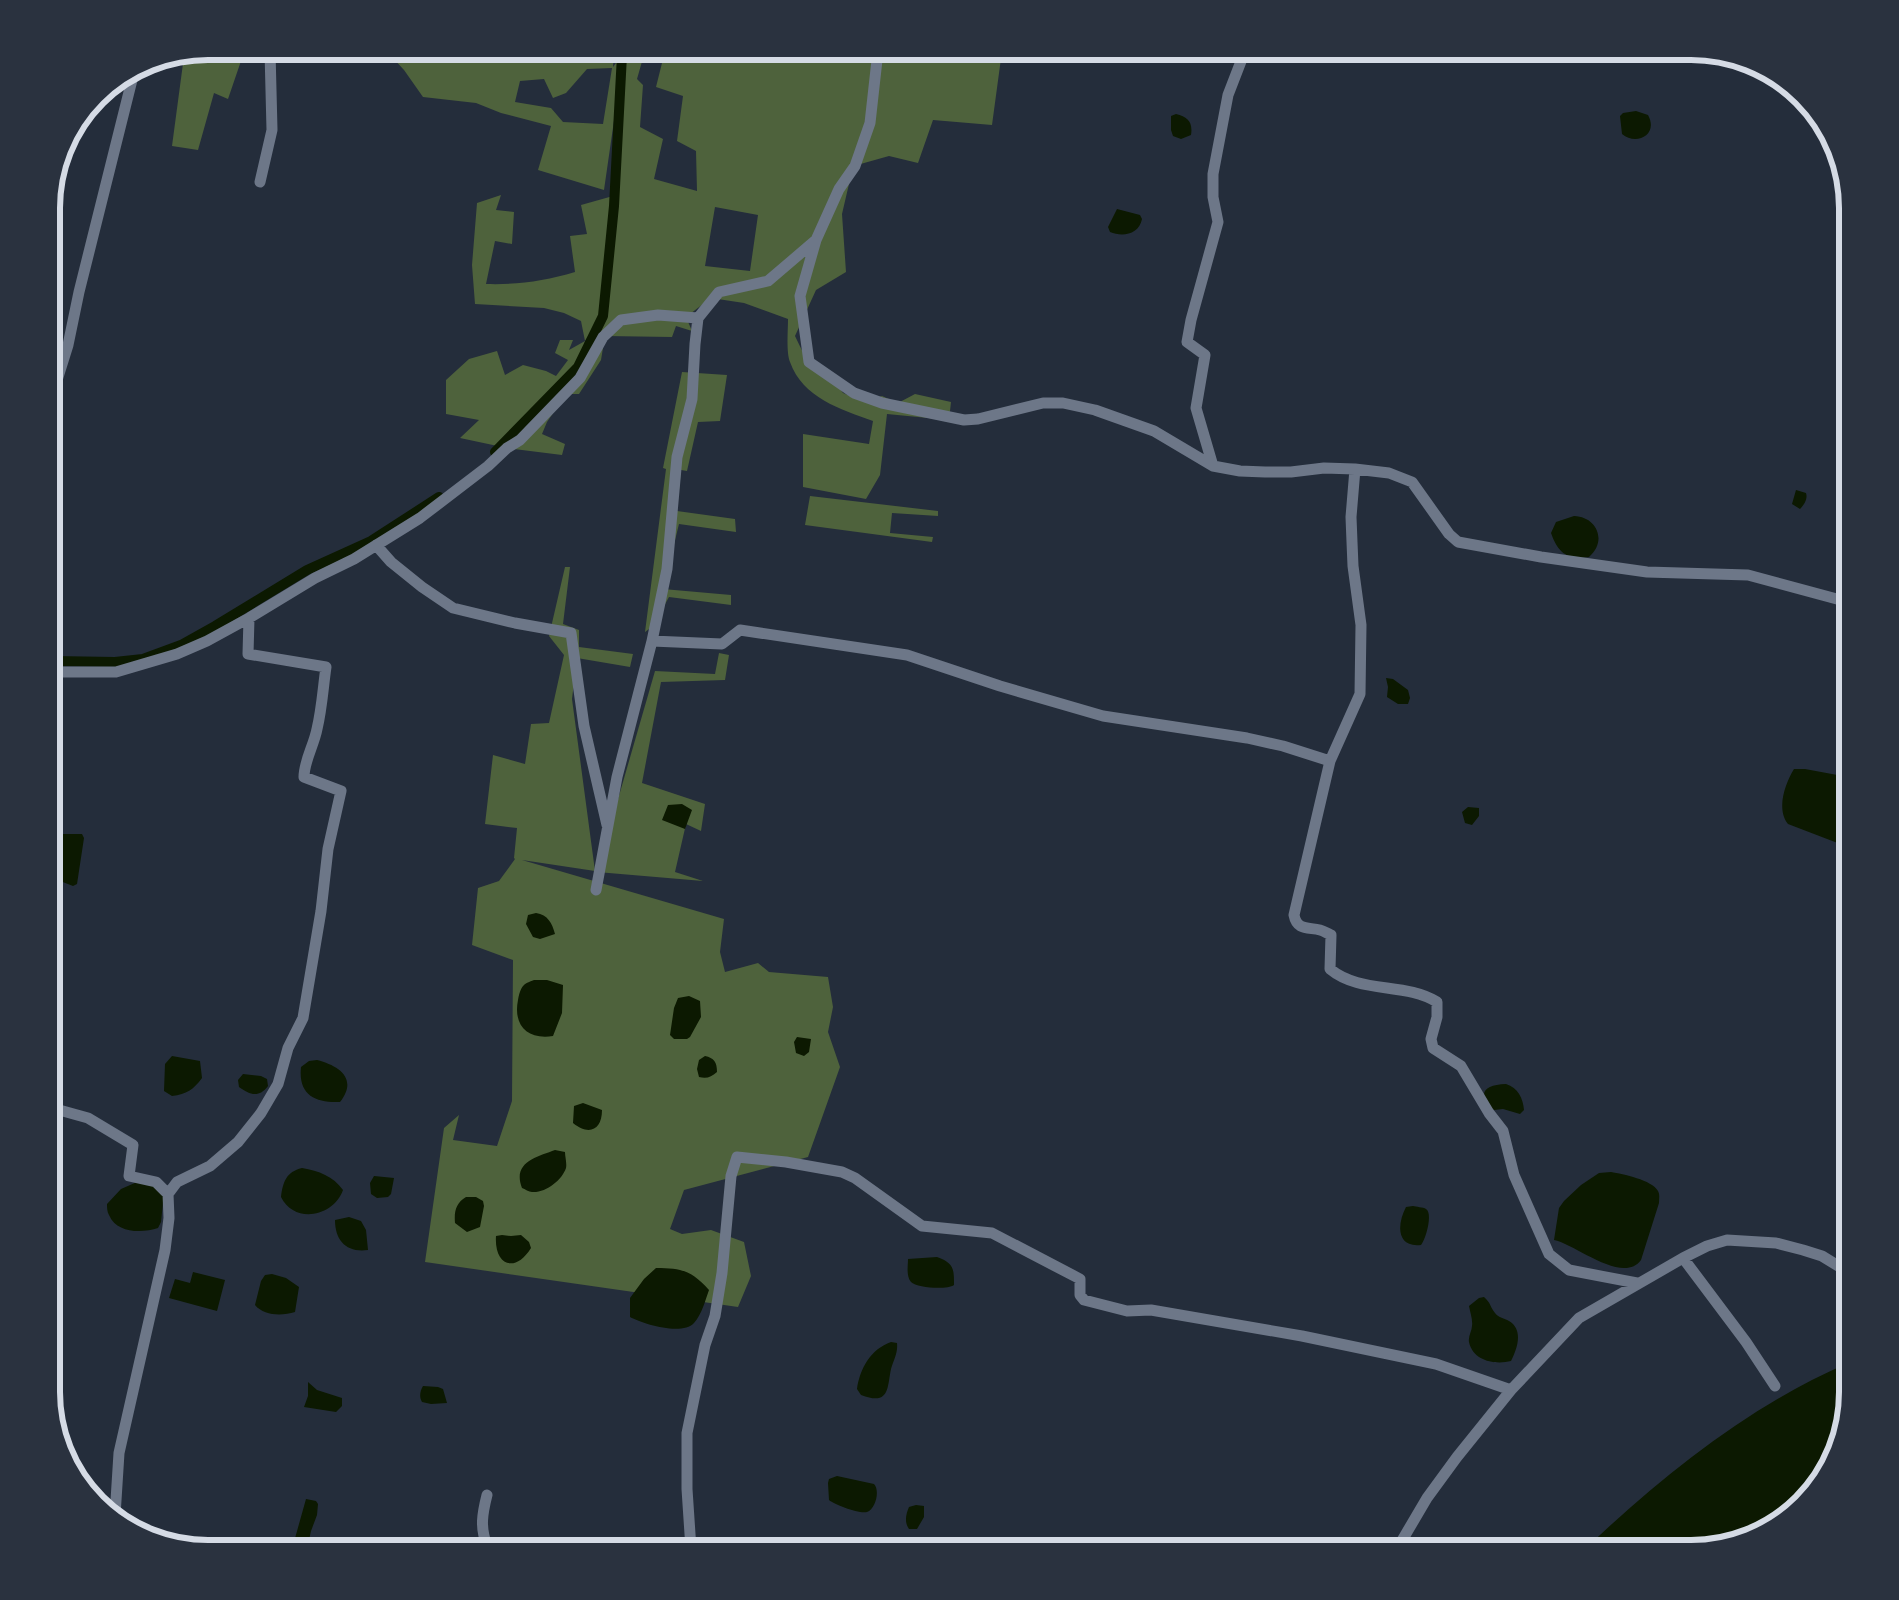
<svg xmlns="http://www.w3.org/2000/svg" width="1899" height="1600" viewBox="0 0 1899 1600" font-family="'Noto Sans',sans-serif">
	<rect width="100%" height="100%" fill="#242d3b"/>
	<!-- forest -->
	<path fill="#4e623c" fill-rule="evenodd" d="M208 51H239L242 58 228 99 214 93 198 150 172 146 184 56Z
		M393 51H614L613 67 625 51H645L637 79 643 85 640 127 663 139 654 179 697 191 696 151 677 141 683 96 656 87 665 51H878L870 123 852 171 842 214 846 272 816 290 795 336 809 365 829 374 843 393 865 402 882 396 898 403 915 394 951 402 949 420 887 414 880 475 866 499 803 487V434L869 444 873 421C840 409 803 398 790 362 786 352 788 330 788 319L744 303 711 298 686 317 692 331 676 326 672 337 605 336 601 360 579 394H566L547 422 542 434 565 444 562 455 507 448 460 438 479 420 446 414V380L469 359 497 351 505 375 523 365 546 371 556 376 568 360 555 353 560 340H573L569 350 585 341 581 321 564 313 544 308 475 304 472 265 477 203 501 195 496 210 514 212 512 244 495 241 486 284C517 285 545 281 575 272L570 236 587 234 581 205 613 196 622 65 604 190 538 170 551 126 501 113 476 103 423 97 404 70 392 57ZM612 68 603 124 563 122 551 108 515 102 520 81 544 79 553 98 566 93 587 69ZM715 207 758 215 750 271 705 266ZM600 319 601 320 580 364 585 341Z
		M881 51H1002L992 125 933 120 918 163 889 156 857 165Z
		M682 372 727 375 720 421 698 422 687 471 681 470 677 511 735 519 736 532 679 524 663 589 731 595V605L669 597 653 626 645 632 666 469 663 468Z
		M810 496 938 511V516L892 513 890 533 933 537 932 542 805 525Z
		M565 567H570L563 624 579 630V647L633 654 630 667 577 658 572 699 595 871 522 860 724 919 720 952 725 972 758 963 769 972 828 977 833 1007 828 1032 840 1067 808 1157 684 1190 670 1229 682 1234 711 1230 744 1242 751 1276 738 1307 425 1262 444 1128 459 1115 453 1140 497 1146 512 1101 513 960 472 945 478 888 499 881 515 859 514 858 517 828 485 824 493 755 525 764 531 724 549 723 564 655 549 636Z
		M719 653 729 655 725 680 661 682 642 783 705 804 701 831 686 824 675 872 703 881 597 872 655 671 715 674Z"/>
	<!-- water -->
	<path fill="#0c1901" d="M1504 51H1523L1521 57 1515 60 1506 57Z
		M1636 111 1648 115C1659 135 1636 146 1622 134L1620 116 1623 113Z
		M1176 114C1188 117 1193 122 1191 135L1181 139 1173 136 1171 130V116Z
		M1117 209 1140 215 1142 219C1139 235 1122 237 1110 232L1108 227Z
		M1796 490 1806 493C1808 499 1804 505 1800 509L1792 504Z
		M1574 516C1598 517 1607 542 1589 557 1567 560 1558 553 1551 533L1556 522Z
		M1386 678 1393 679 1408 690 1410 698 1408 704H1398L1387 697 1388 687Z
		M1794 769H1805L1848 777V847L1788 824C1776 809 1785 784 1794 769Z
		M682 804 692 810 685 829 662 820 668 805Z
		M1468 807 1479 808V816L1472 825 1465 823 1462 812Z
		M63 834H82L84 838 77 884 73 886 55 879 58 836Z
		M536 913C548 915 552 923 555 934L540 939 533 937 526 924 528 915Z
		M534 980H547L563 985 562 1013 553 1036C527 1040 513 1025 518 1000 519 995 520 989 524 985 526 983 531 981 534 980Z
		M689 996 700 1001 701 1017 690 1037 687 1039H674L670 1035 674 1008 678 998Z
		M797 1037 811 1039 809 1052 804 1056 796 1053 794 1042Z
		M172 1056 200 1061 202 1078C193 1090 187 1094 172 1096L164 1091 165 1064Z
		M705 1056C714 1058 717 1062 717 1072 711 1077 707 1079 699 1077L697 1069 699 1060Z
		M317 1060C340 1066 358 1079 340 1102 315 1103 298 1095 301 1067L309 1061Z
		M243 1074 261 1076 267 1079 268 1086C259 1098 250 1095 239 1087L238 1080Z
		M1506 1084C1518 1088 1523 1098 1524 1110L1520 1114 1503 1109 1494 1110C1476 1093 1484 1085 1506 1084Z
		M583 1103 602 1110C602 1130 589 1136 573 1123L574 1106Z
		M555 1150 565 1152C565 1157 567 1163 566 1168 562 1180 546 1193 532 1192 529 1192 525 1189 522 1188 512 1162 537 1157 555 1150Z
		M302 1168C319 1171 333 1176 343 1190 334 1216 295 1225 281 1197 283 1182 286 1172 302 1168Z
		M1611 1172C1623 1174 1652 1180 1658 1191 1660 1195 1659 1198 1659 1203L1641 1260C1623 1285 1575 1244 1554 1240L1559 1208 1564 1201 1581 1185 1599 1173Z
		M374 1176 394 1178 391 1194 388 1197 377 1198 371 1194 370 1183Z
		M137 1182 153 1186 164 1193 161 1222 158 1228C143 1233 117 1234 109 1215 107 1212 107 1207 107 1204L121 1189Z
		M466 1197H476L483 1201 484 1206 480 1227 467 1232 455 1223C454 1211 456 1203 466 1197Z
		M1413 1206C1416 1207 1423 1207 1426 1209 1433 1213 1426 1239 1421 1245 1396 1248 1397 1224 1406 1207Z
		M349 1217 361 1221 366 1230 368 1250C347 1253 335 1241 335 1220Z
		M502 1235 511 1236 521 1235 529 1242 531 1248C515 1274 494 1265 496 1236Z
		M937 1257C954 1263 954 1269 954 1285 947 1290 917 1288 911 1282 906 1276 908 1266 908 1259Z
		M656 1268C682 1268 692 1271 709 1290 705 1301 702 1314 694 1323 682 1336 643 1324 630 1317V1298L644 1279Z
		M193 1272 225 1280 217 1311 169 1298 175 1279 190 1283Z
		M272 1274 286 1278 299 1287 295 1312C282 1316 264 1316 255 1305L261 1281 265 1275Z
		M1484 1297C1491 1303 1490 1307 1495 1313 1499 1318 1504 1318 1509 1321 1524 1330 1517 1349 1511 1361 1495 1365 1473 1361 1469 1342 1468 1336 1472 1331 1472 1326 1473 1320 1470 1312 1469 1306L1479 1298Z
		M891 1342 897 1343C898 1353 894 1359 891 1369 887 1388 890 1406 861 1395L857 1389C860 1368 871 1349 891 1342Z
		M1848 1363V1392L1836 1452 1809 1496 1751 1537 1691 1549H1585C1663 1475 1749 1406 1848 1363Z
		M308 1382 317 1390 342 1398V1406L336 1412 304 1407 308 1396Z
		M423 1386 438 1387 443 1389 447 1403 431 1404 422 1402C419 1397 420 1391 423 1386Z
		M837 1476 874 1484C880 1490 876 1509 867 1512 859 1514 835 1505 829 1500L828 1483 829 1479Z
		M306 1499 316 1501 318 1504 317 1515 311 1531 307 1549H292Z
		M916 1505 924 1506V1517L917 1529H909C904 1522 906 1514 909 1507Z
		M466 1540 476 1542 478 1549H453V1542Z"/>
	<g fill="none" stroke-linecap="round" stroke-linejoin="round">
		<!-- canal -->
		<path stroke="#0c1901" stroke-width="10" d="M495 452 578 367 603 316 614 206 622 55 625 51
			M52 661 115 662 143 659 181 645 215 626 307 570 371 541 439 497"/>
		<!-- minor -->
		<path stroke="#6d7788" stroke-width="11" d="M878 51 870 123 855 166 839 189 816 240 800 296 809 362 854 393 882 403 964 420 978 419 1043 403H1063L1095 410 1154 431 1213 466 1240 471 1265 472H1291L1324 468 1355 469 1389 473 1412 482 1449 534 1458 542 1541 557 1647 572 1748 575 1848 602
			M260 182 272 130 270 51
			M52 396 68 345 79 292 134 72
			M1213 466 1196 408 1205 355 1187 342 1191 320 1218 222 1213 197V174L1228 95 1245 51
			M1355 469 1351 517 1352 542 1353 566 1361 625 1360 694 1330 761 1294 915C1297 931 1309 927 1320 930 1324 931 1328 934 1331 935L1330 969C1360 994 1405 982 1437 1002V1017L1431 1039 1433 1048 1461 1066 1489 1113 1503 1131 1514 1175 1549 1254 1569 1270 1637 1283
			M376 545 391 562 422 587 453 608 515 623 571 633 584 726 607 825
			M652 641 722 644 740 630 907 655 1000 686 1103 716 1247 738 1283 746 1330 761
			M52 672H116L177 654 207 641 249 618 315 578 354 559 420 518 488 466 507 448 520 440 580 378 603 337 621 320 658 315 698 318
			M596 890 617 777 652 641 667 569 677 457 692 399 695 344 698 318 719 292 768 281 816 240
			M52 1108 88 1118 133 1145 129 1176 156 1182 168 1194
			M1683 1258 1746 1342 1775 1386
			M487 1495C482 1515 480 1527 487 1546L501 1549
			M115 1516 119 1453 165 1250 169 1218 168 1194 177 1182 210 1166 238 1142 261 1113 278 1084 288 1048 303 1018 321 911 328 849 341 791 304 777C304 761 314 745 317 729 322 708 323 688 326 667L248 654 249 618
			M691 1549 687 1489V1433L705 1345 715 1316 722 1273 731 1176 737 1157 786 1162 842 1172 855 1178 922 1226 992 1233 1080 1279V1295L1084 1300 1127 1311 1151 1310 1302 1336 1436 1364 1511 1390
			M1397 1549 1427 1498 1457 1457 1511 1390 1579 1318 1683 1258 1707 1246 1727 1240 1776 1243 1803 1250 1822 1256 1848 1272"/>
	</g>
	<!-- crop -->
	<path d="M0 0H1899V1600H0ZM208 60H1691A148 148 0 0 1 1839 208V1392A148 148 0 0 1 1691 1540H208A148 148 0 0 1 60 1392V208A148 148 0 0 1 208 60Z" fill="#2a323f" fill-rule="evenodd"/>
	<path fill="none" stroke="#d5dbe5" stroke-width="6" d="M208 60H1691A148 148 0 0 1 1839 208V1392A148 148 0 0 1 1691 1540H208A148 148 0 0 1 60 1392V208A148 148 0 0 1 208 60Z"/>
</svg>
